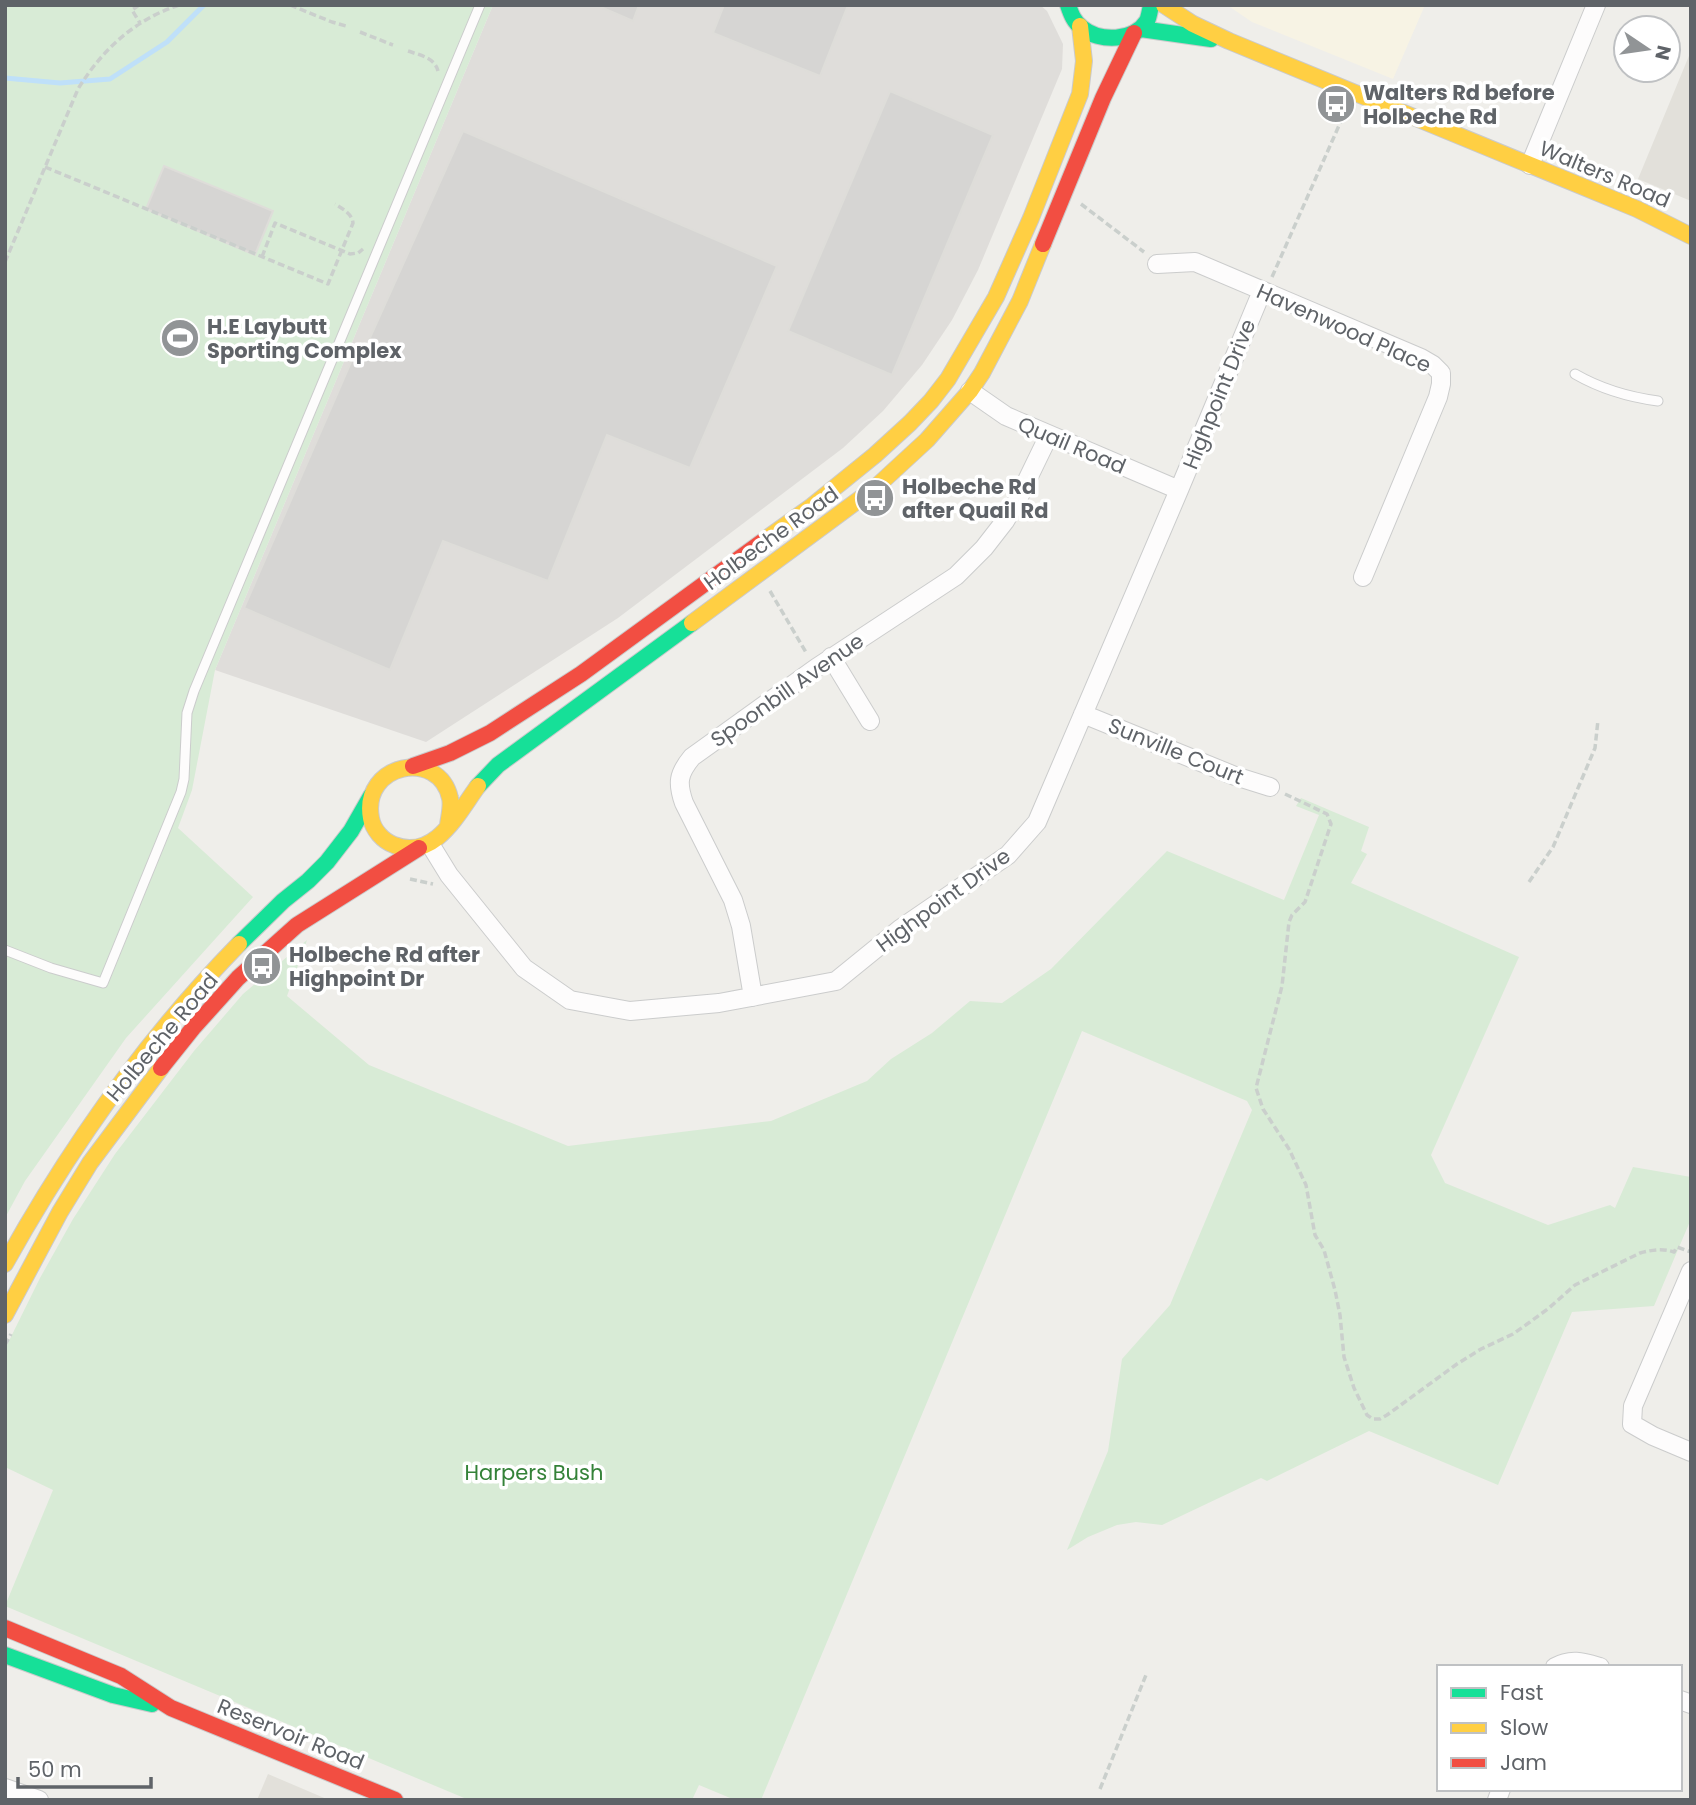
<svg xmlns="http://www.w3.org/2000/svg" width="1696" height="1805" viewBox="0 0 1696 1805" font-family="Poppins,sans-serif">
	<rect width="100%" height="100%" fill="#efeeea"/>
	<!-- commercial -->
	<path fill="#f7f3e4" d="M1227 5H1425L1393 79 1252 22Z"/>
	<!-- industrial -->
	<path fill="#dfddda" d="M493 5H1040L1047 11 1063 44 1062 69 978 270 952 320 922 365 883 411 843 448 618 618 426 742 215 670Z"/>
	<!-- education -->
	<path fill="#e2e0da" d="M1691 51V201L1638 179Z
		M268 1774 329 1800H257Z"/>
	<!-- green -->
	<path fill="#d8ebd6" d="M5 5H493L215 670 192 790 178 828 253 897 126 1038 25 1181 5 1218Z
		M1301 798 1369 827 1361 851 1367 854 1351 883 1519 957 1431 1155 1445 1183 1548 1225 1610 1205 1615 1208 1633 1167 1691 1177V1219L1654 1306 1572 1312 1498 1485 1369 1431 1267 1481 1261 1478 1162 1525 1136 1522 1117 1525 1088 1537 1067 1550 1108 1451 1122 1359 1170 1305 1252 1110 1247 1101 1082 1031 761 1800H735L699 1785 692 1800H469L5 1606 53 1490 5 1467V1349L40 1278 73 1219 115 1154 194 1051 243 994 307 940 287 996 369 1065 568 1146 771 1121 867 1081 891 1059 932 1033 970 1001 1002 1003 1051 969 1167 851 1284 900 1319 815 1296 806Z"/>
	<g fill="none" stroke-linecap="round" stroke-linejoin="round">
		<!-- stream -->
		<path stroke="#bfe0f9" stroke-width="5" d="M5 78 60 83 110 79 167 42 204 5"/>
	</g>
	<!-- building -->
	<path fill="#d6d5d3" stroke="#deddd9" stroke-width="2" d="M596 5H639L633 21Z
		M724 5H848L820 76 713 33Z
		M890 91 993 135 892 375 788 331Z
		M463 131 777 266 690 468 607 435 548 581 443 541 390 670 244 608 358 346 365 349Z
		M164 166 273 211 255 255 146 209Z"/>
	<g fill="none" stroke-linecap="round" stroke-linejoin="round">
		<!-- lane casing -->
		<g stroke="#cbcccc" stroke-width="11">
			<path id="lane" d="M1575 374C1601 389 1628 397 1658 401
				M5 950 51 968 103 983 181 792 184 779 187 713 194 691 480 5"/>
		</g>
		<!-- street casing -->
		<g stroke="#cbcccc" stroke-width="20">
			<path id="street" d="M1530 165 1596 5
				M1157 264 1195 262 1421 358 1433 365 1441 373V384L1438 397 1363 577
				M970 391 1006 416 1179 490
				M831 657 870 721
				M1083 714 1235 776 1270 787
				M430 844 449 875 524 968 570 1000 630 1011 719 1003 836 981 900 929 1008 855 1037 822 1179 490 1262 291
				M753 997 741 926 733 900 684 803C677 783 678 774 692 757L816 668 956 576 984 548 1005 521 1017 501 1049 435
				M1691 1271 1633 1406 1632 1424 1653 1436 1691 1452
				M1555 1667C1571 1658 1583 1662 1600 1667
				M1680 1700 1691 1704
				M5 1788 39 1800
				M1497 1800 1501 1789"/>
		</g>
		<!-- fast casing -->
		<g stroke="#cacacb" stroke-width="18">
			<path id="fast" d="M1068 5C1071 14 1074 22 1082 28 1099 42 1134 42 1147 21 1149 17 1150 10 1151 5
				M1141 29 1211 39
				M478 786 498 765 692 623
				M239 944 283 901 308 881 327 862 351 831 371 796
				M5 1655 113 1695 152 1704"/>
		</g>
		<!-- slow casing -->
		<g stroke="#cacacb" stroke-width="18">
			<path id="slow" d="M1164 5 1193 24 1229 41 1637 209 1691 236
				M766 539 812 506 875 455 910 423 931 401 948 379 996 297 1031 218 1080 94 1084 61 1080 26
				M692 623 876 487 927 440 970 391 982 373 1020 301 1043 244
				M448 825C449 817 452 806 450 798 439 748 361 763 371 818 373 830 383 841 394 845 435 861 458 813 478 786
				M5 1264C70 1147 145 1040 239 944
				M5 1315 60 1212 90 1163 161 1068"/>
		</g>
		<!-- jam casing -->
		<g stroke="#cacacb" stroke-width="18">
			<path id="jam" d="M1043 244 1103 98 1134 33
				M413 766 450 753 490 733 581 674 766 539
				M161 1068 193 1028 238 978 297 925 419 848
				M5 1628 121 1676 171 1708 395 1800"/>
		</g>
		<!-- path -->
		<path stroke="#cacfcc" stroke-width="3.5" stroke-dasharray="7 3.5" stroke-linecap="butt" d="M139 5 132 10 140 23
			M290 5 332 22 346 26
			M360 32 393 45
			M408 51C420 55 435 58 438 71
			M45 167 328 284 353 223C352 214 343 209 335 204
			M1081 204 1144 252
			M262 257 275 223 350 254 358 253 363 249
			M5 262 78 89C102 50 134 20 179 5
			M1272 277 1345 112
			M770 591 807 654
			M1285 794 1327 814 1331 824 1305 902 1292 915 1289 922 1282 986 1256 1088 1263 1109 1289 1149 1306 1185 1315 1235 1324 1250 1335 1290 1340 1315 1344 1357 1354 1388 1367 1415 1373 1419H1380L1387 1415 1457 1364 1481 1349 1513 1334 1530 1322 1549 1308 1575 1285 1640 1253C1652 1250 1662 1248 1674 1252L1677 1247 1691 1252
			M410 879 433 884
			M1529 882 1553 847 1595 748 1598 720
			M5 1345 11 1334
			M1100 1789 1146 1675"/>
		<!-- lane -->
		<use href="#lane" stroke="#fdfcfc" stroke-width="9"/>
		<!-- street -->
		<use href="#street" stroke="#fdfcfc" stroke-width="18"/>
		<!-- fast -->
		<use href="#fast" stroke="#16e098" stroke-width="16"/>
		<!-- slow -->
		<use href="#slow" stroke="#ffcf43" stroke-width="16"/>
		<!-- jam -->
		<use href="#jam" stroke="#f24e42" stroke-width="16"/>
	</g>
	<!-- icons -->
	<defs>
		<g id="bus-disc" transform="scale(2.0125)"><circle r="9.5" fill="#919496" stroke="#fff"/><path d="M-5-6H5V4H4V6H2V4H-2V6H-4V4H-5ZM-3.5-4V0h7V-4ZM-3.5 1.2v1.5H-2V1.2ZM2 1.2v1.5H3.5V1.2Z" fill="#fff"/></g>
		<g id="stadium-disc" transform="scale(2.0125)"><circle r="9.5" fill="#919496" stroke="#fff"/><path d="M0-5a6.5 5 0 1 0 0 10a6.5 5 0 1 0 0-10ZM-3.5-1.8h7v3.6h-7Z" fill="#fff"/></g>
	</defs>
	<g fill-rule="evenodd">
		<use href="#bus-disc" x="1336" y="104"/>
		<use href="#stadium-disc" x="180" y="338"/>
		<use href="#bus-disc" x="875" y="498"/>
		<use href="#bus-disc" x="262" y="966"/>
	</g>
	<g text-anchor="middle" dominant-baseline="central" stroke-width="7" stroke-linejoin="round" paint-order="stroke">
		<!-- poi labels -->
		<g font-size="21" font-weight="bold" fill="#5f6368" stroke="#fff" text-anchor="start">
			<text x="1363" y="92">Walters Rd before<tspan x="1363" dy="24">Holbeche Rd</tspan></text>
			<text x="207" y="326">H.E Laybutt<tspan x="207" dy="24">Sporting Complex</tspan></text>
			<text x="902" y="486">Holbeche Rd<tspan x="902" dy="24">after Quail Rd</tspan></text>
			<text x="289" y="954">Holbeche Rd after<tspan x="289" dy="24">Highpoint Dr</tspan></text>
		</g>
		<!-- street labels -->
		<g font-size="21" fill="#5f6368" stroke="#fff">
			<text transform="translate(1605 174) rotate(23)">Walters Road</text>
			<text transform="translate(1344 328) rotate(24)">Havenwood Place</text>
			<text transform="translate(1219 394) rotate(-68)">Highpoint Drive</text>
			<text transform="translate(1072 445) rotate(23)">Quail Road</text>
			<text transform="translate(771 538) rotate(-36)">Holbeche Road</text>
			<text transform="translate(787 690) rotate(-35)">Spoonbill Avenue</text>
			<text transform="translate(1176 751) rotate(22)">Sunville Court</text>
			<text transform="translate(943 900) rotate(-36)">Highpoint Drive</text>
			<text transform="translate(162 1037) rotate(-50)">Holbeche Road</text>
			<text transform="translate(291 1734) rotate(22)">Reservoir Road</text>
		</g>
		<!-- park labels -->
		<g font-size="21" fill="#348238" stroke="#fff">
			<text x="534" y="1472">Harpers Bush</text>
		</g>
	</g>
	<!-- border -->
	<rect width="1696" height="1805" fill="none" stroke="#5f6368" stroke-width="14"/>
	<!-- legend -->
	<rect x="1437" y="1665" width="245" height="126" fill="#ffffff" stroke="#bfc1c3" stroke-width="2"/>
	<rect x="1451" y="1688" width="35" height="10" fill="#16e098" stroke="#bfc1c3" stroke-width="2"/>
	<text x="1500" y="1700" font-size="21" fill="#5f6368">Fast</text>
	<rect x="1451" y="1723" width="35" height="10" fill="#ffcf43" stroke="#bfc1c3" stroke-width="2"/>
	<text x="1500" y="1735" font-size="21" fill="#5f6368">Slow</text>
	<rect x="1451" y="1758" width="35" height="10" fill="#f24e42" stroke="#bfc1c3" stroke-width="2"/>
	<text x="1500" y="1770" font-size="21" fill="#5f6368">Jam</text>
	<!-- north arrow -->
	<g transform="translate(1647 49) rotate(103)"><circle r="33" fill="#ffffff" stroke="#bfc1c3" stroke-width="2"/>
	<path d="M0-5L12 26L0 18L-12 26Z" fill="#919496"/>
	<text y="-10" font-size="19" font-weight="bold" text-anchor="middle" fill="#5f6368">N</text>
	</g>
	<!-- scale -->
	<path d="M18 1777v10h133v-10" fill="none" stroke="#5f6368" stroke-width="3.5"/>
	<text x="28" y="1777" font-size="21" fill="#5f6368" stroke="#ffffff" stroke-width="5" paint-order="stroke">50 m</text>
</svg>
